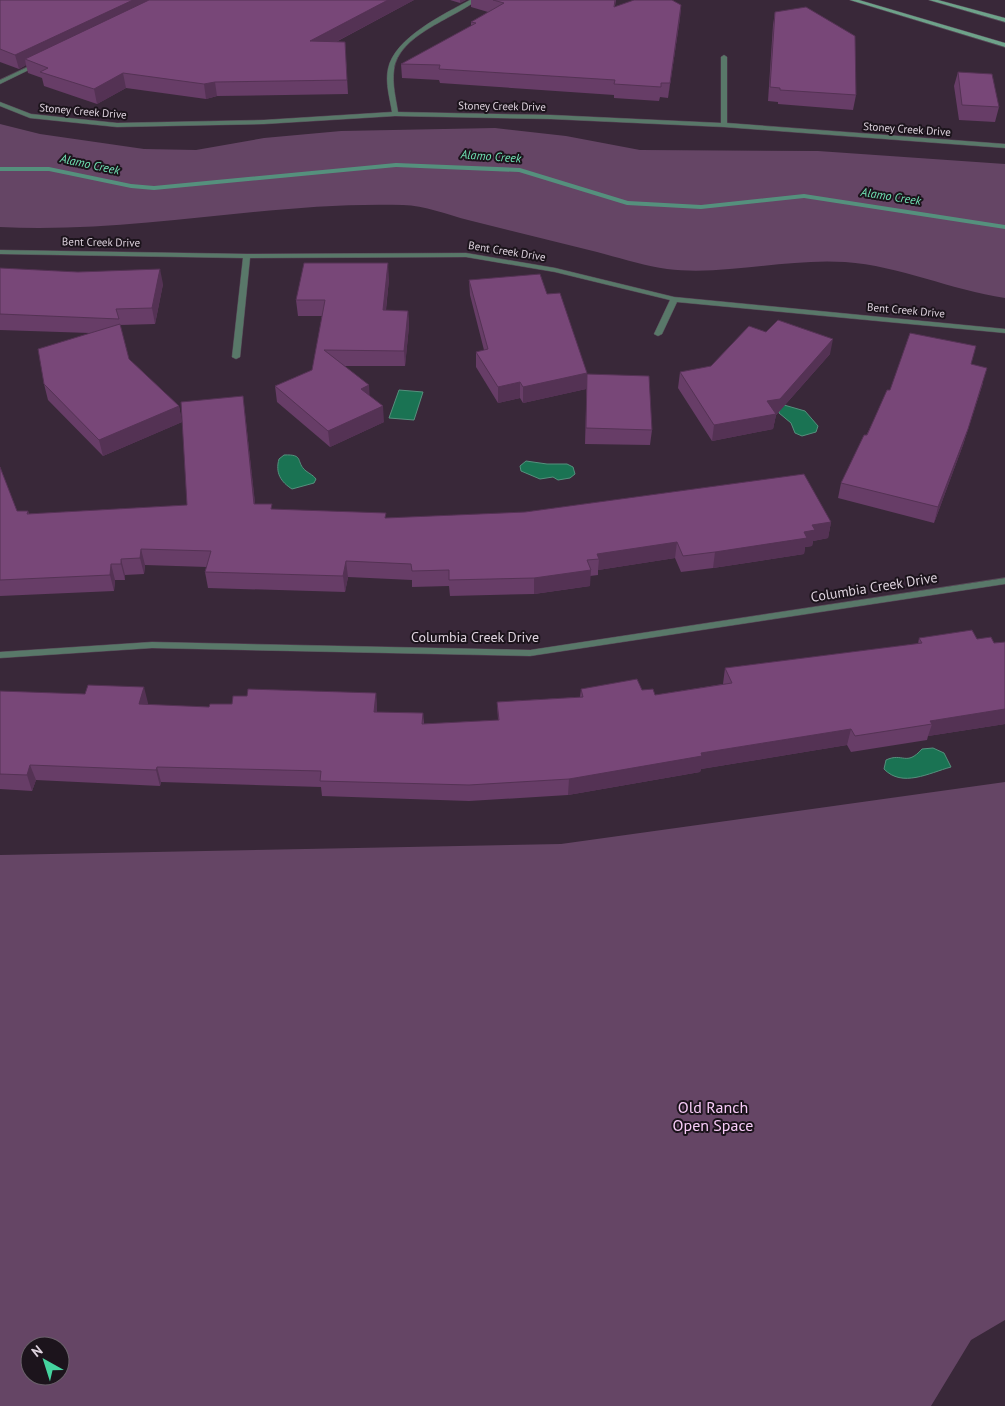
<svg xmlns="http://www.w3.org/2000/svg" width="1005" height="1406" viewBox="0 0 1005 1406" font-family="'PT Sans',sans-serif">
	<rect width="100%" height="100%" fill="#392839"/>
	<!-- green -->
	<path fill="#654565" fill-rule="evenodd" d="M0 124 40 134 144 149 196 150 264 138 341 131 495 128 566 136 640 150 818 151 1005 164V298C951 290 900 266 845 262 787 258 724 276 667 269 644 266 620 258 597 252 554 241 511 231 468 220 448 215 424 205 403 205 269 201 135 234 0 227Z
		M1005 782V1320L971 1340 931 1406H0V855L561 844ZM30 1346H60V1376H30Z"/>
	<!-- water -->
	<path fill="#1a7353" stroke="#55907d" d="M399 390 423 392 414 420 389 418Z
		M784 405 805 411 818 426 816 432 802 436 795 433 791 423 779 413V408Z
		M284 455C305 454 295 462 306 471 310 474 313 475 316 479L314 483 292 489C281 482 275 473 279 459Z
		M526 461 547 464H567L573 467 575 474 570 478 558 480 553 477 540 479 521 471 520 466Z
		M933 748 944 753 951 767C929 773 902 788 884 769L886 760C903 752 906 767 922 749Z"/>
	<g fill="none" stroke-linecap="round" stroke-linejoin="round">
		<!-- stream -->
		<path fill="#55907d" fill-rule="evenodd" d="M396 163 520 168 628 201 701 205 804 194 1005 225V229L804 198 701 209 627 205 519 172 396 167 154 190 131 188 49 171H0V167H49L131 184 154 186Z"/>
		<!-- street casing -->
		<g stroke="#574757" stroke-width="1">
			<path id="street" d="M470 0H477C453 19 398 35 394 70 392 84 396 99 398 112L551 115 721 123V57L724 55 727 57V123L1005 144V148L724 127 551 119 395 116 264 124 117 127 30 118 0 106V102L31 114 117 123 264 120 392 112C390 99 385 83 388 69 394 38 444 14 470 0Z
				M36 63 41 64 0 84V80Z
				M0 250 247 254 466 253 555 268 674 297 1005 329V333L677 302 662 334 658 336 654 334 670 300 555 272 466 257 250 258 240 357 236 359 232 357 243 258 0 254Z
				M1005 578V584L530 656 152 648 0 658V652L152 642 530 650Z"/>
		</g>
		<!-- secondary casing -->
		<g stroke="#574757" stroke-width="1">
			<path id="secondary" d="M850 0H859L1005 43V47Z
				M929 0H938L1005 18V22Z"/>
		</g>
		<!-- street -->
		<use href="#street" fill="#597869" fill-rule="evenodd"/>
		<!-- secondary -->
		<use href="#secondary" fill="#6ea28a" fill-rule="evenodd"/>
	</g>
	<!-- wall -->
	<path fill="#673d67" d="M0 0H414L336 42H345L348 94 217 96 206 99 126 88 97 104 44 86 42 78 28 73 26 65 19 69 0 62Z
		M450 0H466L460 3Z
		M471 0H616L615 6 681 5 680 18 668 98 660 97 659 101 614 98V95L440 83 439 80 402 78 401 64 471 26V22L488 12 471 7Z
		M775 12 856 95 853 110 778 104V102L768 101 773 25Z
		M958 72 999 107 995 122 959 120 954 86Z
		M0 268 163 284 155 324 120 325 129 359 179 406 182 422 103 456 48 400 44 384 90 333 0 330Z
		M389 279 386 310 408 311 409 326 405 366H344L370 396 384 422 330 447 277 402 275 386 312 370 322 316H298L296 300Z
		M469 280 547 294 587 373 586 389 523 403 520 398 498 403 476 367V352L484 350 470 295Z
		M830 354 777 414 776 415 773 429 712 441 678 388 680 372Z
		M971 364 983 383 963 445 934 523 838 498 841 483 890 390Z
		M587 374 652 430 650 445 585 444Z
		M243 396 255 504 272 509 386 518 831 522 828 538 813 541 812 546 805 547 804 554 713 568 681 572 675 558 598 570V575L590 576V586L534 594 450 596 449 586 412 587V580L348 577 345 592 208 588 205 572 207 567 145 565 144 574 125 575V580H115L114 591 0 596V467L17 511H28L29 514 187 505Z
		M919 638 977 639 994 643 1005 642V724L928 736 927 740 851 752 847 745 701 769 700 772 568 795 469 801 322 796 321 787 161 782 160 786 36 780 32 791 0 789V692L85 694 148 703V705L209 707 232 704 247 696 376 693 377 712 423 713 424 724 498 720 497 702 580 697 581 689 642 690 655 695 723 684 725 668 918 644Z"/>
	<!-- shaded-wall -->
	<path fill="#543254" d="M133 0H164L25 59 26 65 19 69 15 55Z
		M388 0H414L311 55 310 41Z
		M460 0H466L460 3Z
		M681 5 680 18 668 98 670 83Z
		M123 73 126 88 97 104 94 89Z
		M215 82 217 96 206 99 204 84Z
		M388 263 389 279 384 326 383 310Z
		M160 269 163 284 155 324 152 308Z
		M408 311 409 326 405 366 404 351Z
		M833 339 830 354 777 414 776 415 773 429 712 441 714 425Z
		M987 368 963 445 934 523 938 507Z
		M587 373 586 389 523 403V387Z
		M520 382V398L498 403V387Z
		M369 385 370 401 361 389Z
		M243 396 245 412 257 520 254 504Z
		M179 406 182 422 103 456 99 440Z
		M383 406 384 422 330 447 328 431Z
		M831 522 828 538 813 541 812 546 805 547 804 554 713 568 715 552 804 532 812 525Z
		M677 542 675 558 598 570 599 559 597 554Z
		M141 549 145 565 144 574 140 558Z
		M121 559 125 575V580L121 564Z
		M346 561 348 577 345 592 343 576Z
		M111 564 115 580 114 591 110 575Z
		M591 570 590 586 534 594V578Z
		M144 687 148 703 143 720 139 704Z
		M376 693 377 709 375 728 374 712Z
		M1005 709V724L928 736 932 724 930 721Z
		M851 729 847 745 701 769 700 772 568 795 569 779 701 753Z
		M30 765 36 780 32 791 27 775Z
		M157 767 161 782 160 786 156 770Z"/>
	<!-- building -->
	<path fill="#784778" stroke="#543254" d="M0 0H133L15 55 0 49Z
		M149 0H388L310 41 345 42 347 80 215 82 204 84 123 73 94 89 40 72 48 68 25 59Z
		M493 0H615L614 7 634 0H672L681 5 670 83H661V87L614 84 615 80 439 69 440 65 401 64 476 23 471 22 504 3Z
		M806 7 855 36 856 95 780 90V88L770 87 775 12Z
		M958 72 992 74 999 107 962 105Z
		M304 263H388L383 310 408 311 404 351 324 350 369 385 361 389 383 406 328 431 275 386 312 370 325 300H296Z
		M0 268 78 272 160 269 152 308 116 309 119 319 0 314Z
		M540 274 547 294 560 293 587 373 523 387 520 382 498 387 476 352 488 349 469 280Z
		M778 320 833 339 780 399 767 401 776 414 714 425 680 372 711 366 749 326 766 332Z
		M120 324 129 359 179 406 99 440 44 384 38 349Z
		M910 333 976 346 971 364 987 368 968 429 938 507 841 483 864 435H867L887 390H890Z
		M587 374 649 376 652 430 586 428Z
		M243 396 254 504H272L271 509 386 513 385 518 525 512 804 474 831 522 812 525 815 530 804 532 807 538 715 552 683 556 677 542 597 554 599 559 587 560 591 570 534 578 449 580V570L412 571 411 564 346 561 343 576 205 572 211 551 141 549 140 558 121 559V564H111L110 575 0 580V467L17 511H28L27 514 187 505 181 402Z
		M972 630 977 639 991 637 994 643 1005 642V709L930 721 932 724 855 736 851 729 701 753 702 756 569 779 469 785 320 781 321 771 157 767 156 770 30 765 27 775 0 774V691L85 694 88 685 144 687 139 704 209 707 210 704H232L233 696H247L248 689 376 693 374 712 423 713 422 724 499 720 497 702 583 697 581 689 637 679 642 690 653 689 655 695 732 683 725 668 922 643 919 638Z"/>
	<g text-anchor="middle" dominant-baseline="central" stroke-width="4" stroke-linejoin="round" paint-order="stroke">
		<!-- far-street labels -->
		<g font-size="11" fill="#ded3de" stroke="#1c141c">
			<text transform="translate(502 106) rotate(1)">Stoney Creek Drive</text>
			<text transform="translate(83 111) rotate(5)">Stoney Creek Drive</text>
			<text transform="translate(907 129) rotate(4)">Stoney Creek Drive</text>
			<text transform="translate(101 242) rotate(1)">Bent Creek Drive</text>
			<text transform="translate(507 251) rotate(9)">Bent Creek Drive</text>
			<text transform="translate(906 310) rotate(5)">Bent Creek Drive</text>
		</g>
		<!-- far-water labels -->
		<g font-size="12" font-style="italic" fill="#70e3b4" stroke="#1c141c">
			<text transform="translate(491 156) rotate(4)">Alamo Creek</text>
			<text transform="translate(90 164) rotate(12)">Alamo Creek</text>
			<text transform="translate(891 196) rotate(9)">Alamo Creek</text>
		</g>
		<!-- street labels -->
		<g font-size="14" fill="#ded3de" stroke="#1c141c">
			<text transform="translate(874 587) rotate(-9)">Columbia Creek Drive</text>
			<text x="475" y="637">Columbia Creek Drive</text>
		</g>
		<!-- near-park labels -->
		<g font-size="16" fill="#f8ccf8" stroke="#1c141c">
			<text x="713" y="1107">Old Ranch<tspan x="713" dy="18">Open Space</tspan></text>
		</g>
	</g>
	<!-- north arrow -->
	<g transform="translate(45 1361) rotate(321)"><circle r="24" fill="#1c141c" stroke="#6a606a"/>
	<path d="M0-4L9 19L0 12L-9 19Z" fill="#45d49f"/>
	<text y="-8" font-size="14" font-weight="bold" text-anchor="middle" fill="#ded3de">N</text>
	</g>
</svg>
